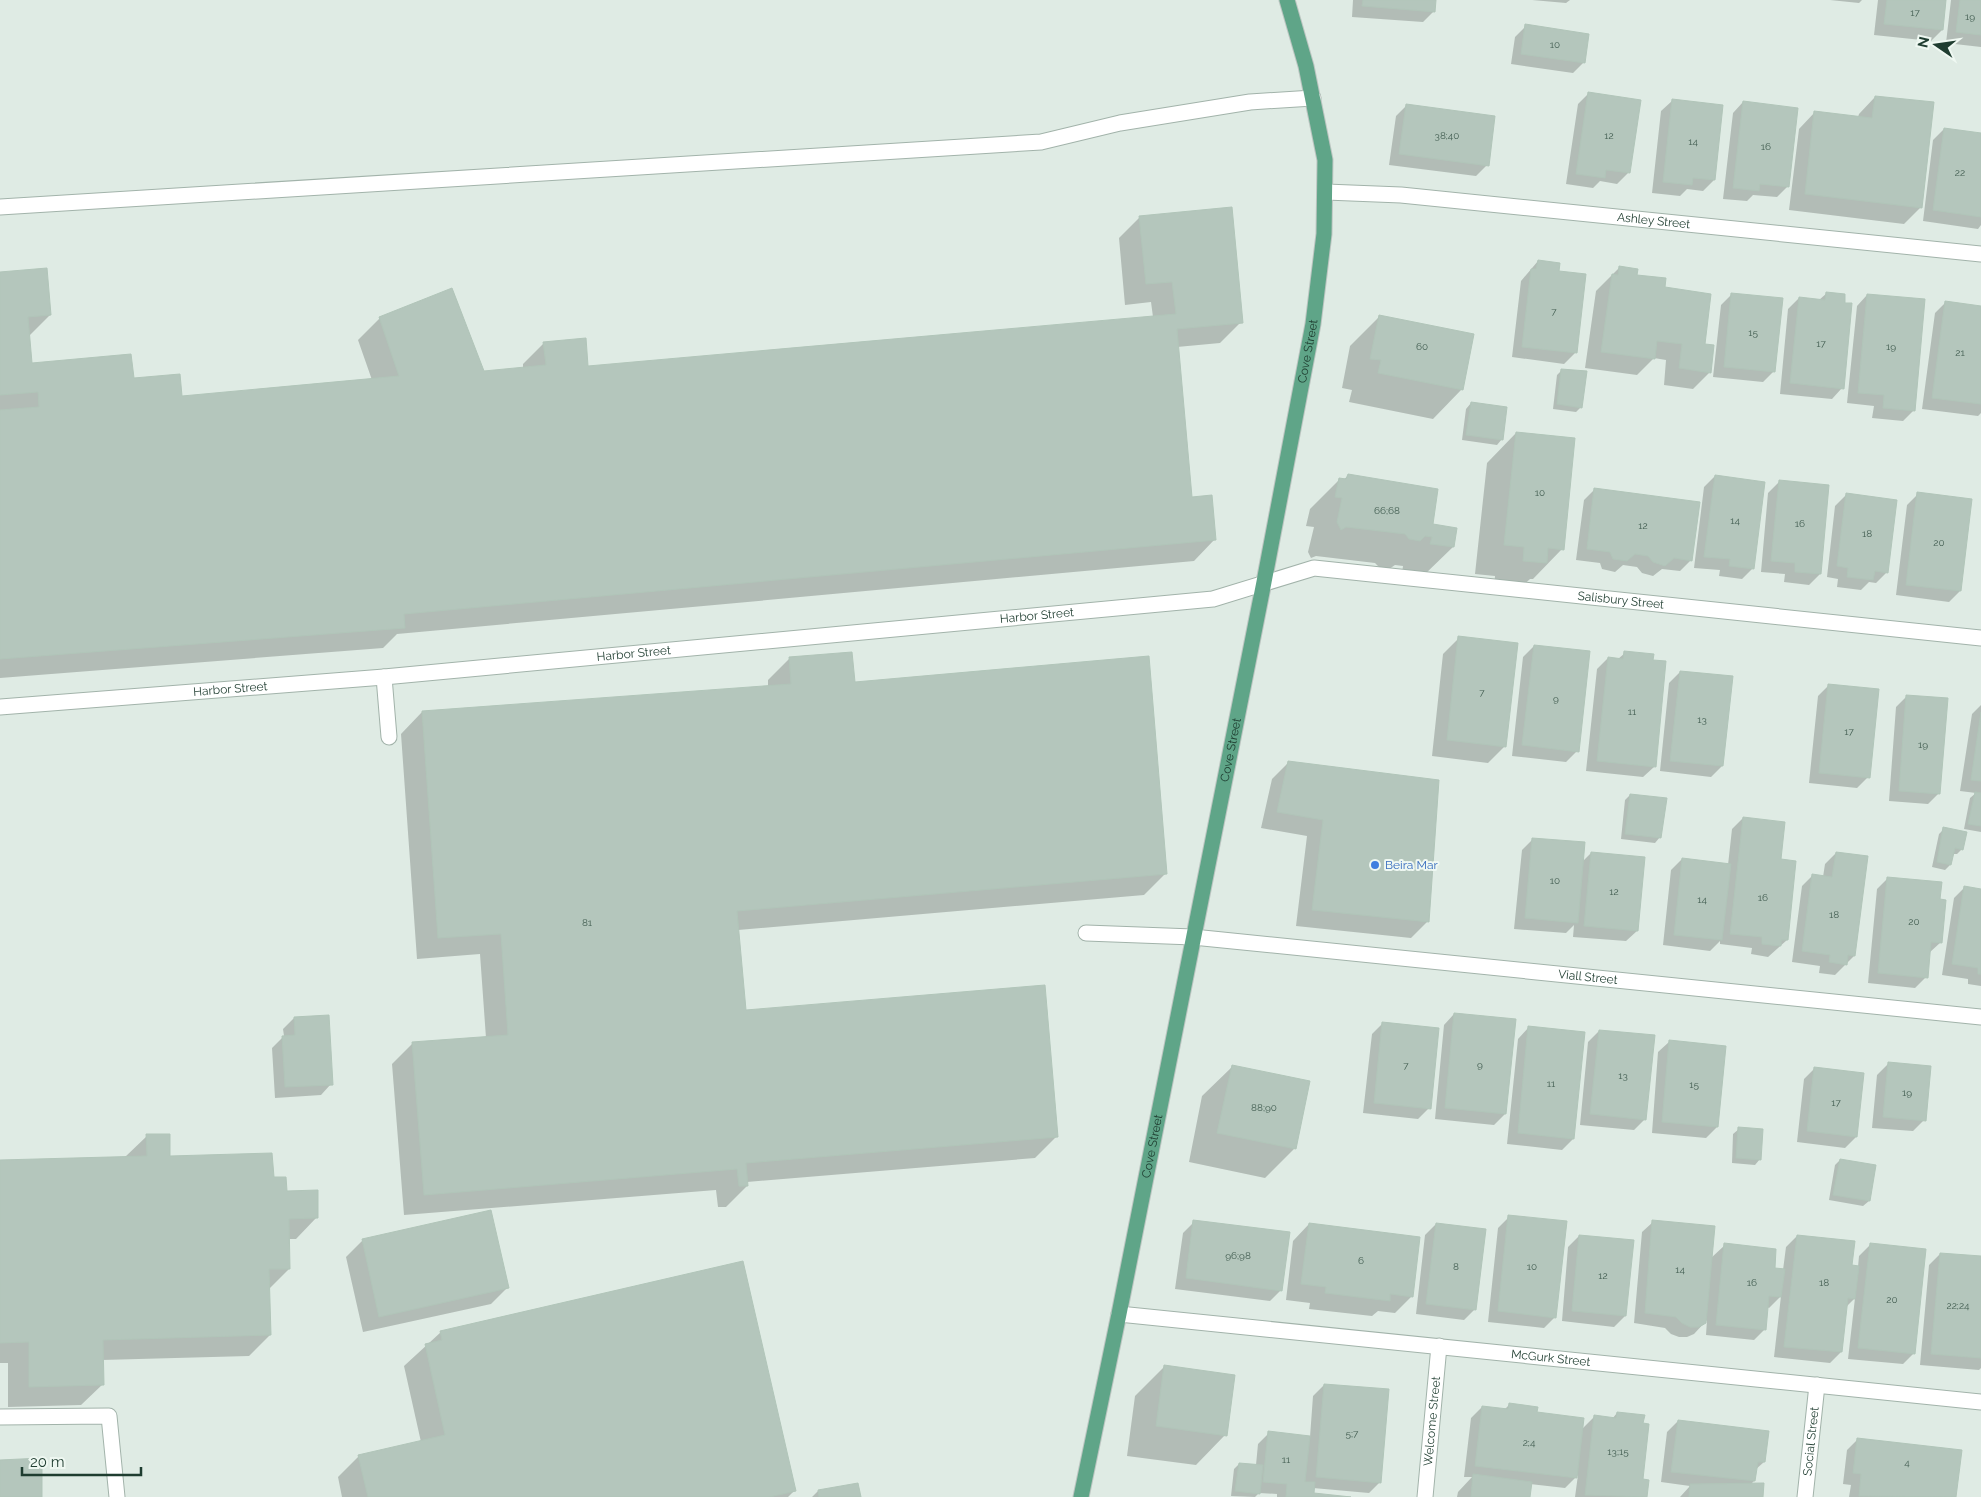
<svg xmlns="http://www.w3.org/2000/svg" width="1981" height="1497" viewBox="0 0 1981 1497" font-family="Raleway,sans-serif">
	<rect width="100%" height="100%" fill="#dfebe4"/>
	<!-- shadow -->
	<path fill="#0003" d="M1353 0H1434V11L1423 22 1352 17Z
		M1532 0H1570L1566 3Z
		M1830 0H1862L1859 3Z
		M1878 0H1945L1942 30 1931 41 1874 35Z
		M1951 0H1981V47L1946 43Z
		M1526 26 1584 62 1573 73 1511 64 1515 37Z
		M1589 93 1628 173 1617 184 1600 181 1593 188 1566 184 1578 104Z
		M1875 97 1921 207 1904 224 1789 210 1799 129 1815 112 1858 117 1859 114Z
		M1672 101 1714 180 1703 191 1687 189 1680 196 1652 193 1661 111Z
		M1743 102 1788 186 1777 197 1753 195 1747 201 1723 199 1733 113Z
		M1407 105 1487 165 1476 176 1389 165 1396 116Z
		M1944 129 1981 134V225L1978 229 1923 221 1933 140Z
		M1140 217 1241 322 1220 343 1177 347 1191 498 1215 539 1194 561 397 634 383 648 0 678V274L50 315 28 337 31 365 133 380 181 397 372 380 358 340 379 319 452 289 483 372 523 368V364L544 343 587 367 1153 317 1151 302 1125 305 1119 238Z
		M1538 261 1558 272 1585 275 1575 353 1564 364 1512 357 1521 281Z
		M1619 268 1663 289 1703 345 1709 373 1693 389 1664 385 1666 360 1654 358 1637 375 1585 368 1596 291Z
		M1827 293 1842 388 1832 399 1780 394 1788 309 1799 298 1819 300Z
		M1732 294 1774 371 1763 382 1713 377 1721 305Z
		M1867 295 1914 410 1903 421 1872 418 1874 406 1847 403 1857 306Z
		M1946 302 1981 307V413L1978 416 1922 409 1935 313Z
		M1379 317 1462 389 1433 419 1349 402 1352 390 1342 388 1350 346Z
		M1562 370 1581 407 1576 412 1553 409 1557 375Z
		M1471 403 1502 439 1497 445 1462 440 1466 409Z
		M1516 433 1562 549 1533 579H1530L1516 592 1494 590 1495 576 1475 574 1487 463Z
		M1348 476 1431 525 1453 547 1423 576 1402 573 1403 566 1395 565 1389 569 1380 568 1375 563 1316 556 1311 558 1308 552 1314 527 1306 526 1310 509 1339 480H1343Z
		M1715 476 1753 568 1742 579 1719 576 1720 570 1694 568 1704 487Z
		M1779 482 1820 574 1809 585 1784 582 1785 574 1761 572 1768 493Z
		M1595 489 1691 560 1680 571 1662 569 1653 576 1642 573 1637 567 1623 565 1615 572 1602 569 1600 563 1576 560 1584 500Z
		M1918 494 1960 591 1949 602 1896 595 1907 505Z
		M1846 495 1887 572 1876 583 1869 582 1861 590 1837 587 1838 579 1827 577 1835 506Z
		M1459 638 1505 746 1488 763 1432 756 1443 654Z
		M1534 646 1577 751 1566 762 1512 756 1523 657Z
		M1625 653 1652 661 1654 767 1643 777 1586 771 1597 669 1608 658 1618 659Z
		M789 659 854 683 1165 874 1144 895 738 930 745 1012 1057 1136 1035 1158 747 1182V1186L726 1207H718L716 1190 404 1215 392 1064 413 1043 486 1038 480 954 417 959 401 734 422 712 768 687V680Z
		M1680 672 1731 677 1722 766 1711 777 1660 771 1669 683Z
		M1829 685 1868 777 1857 788 1809 783 1818 696Z
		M1907 696 1939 793 1928 804 1889 801 1896 707Z
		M1981 705V832L1964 829 1970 798 1976 793 1960 791 1972 714Z
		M1288 763 1428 921 1411 938 1296 926 1307 836 1261 828 1272 779Z
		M1630 795 1660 837 1655 843 1621 839 1625 800Z
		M1743 818 1780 860 1787 940 1768 957 1751 954 1752 948 1720 944V941L1710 951 1663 945 1671 870 1682 859 1728 865 1732 829Z
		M1944 829 1962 849 1957 854H1952L1950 865 1945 870 1932 867 1939 834Z
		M1533 839 1582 862 1591 853 1637 931 1626 941 1573 937 1574 925 1566 933 1514 929 1522 850Z
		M1836 853 1854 956 1835 975 1819 973 1820 966 1792 962 1802 886 1813 875 1823 877 1825 864Z
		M1888 878 1939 900 1941 942 1929 953 1926 977 1915 988 1868 983 1877 889Z
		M1965 887 1981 890V986L1968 984V979L1942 975 1954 898Z
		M1454 1014 1505 1114 1494 1125 1435 1119 1444 1025Z
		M294 1018 331 1084 321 1095 275 1098 272 1048 284 1036 283 1029Z
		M1383 1023 1429 1108 1418 1119 1363 1113 1372 1034Z
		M1528 1028 1573 1139 1562 1150 1507 1144 1518 1039Z
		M1599 1031 1645 1119 1634 1130 1580 1125 1588 1042Z
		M1669 1042 1717 1127 1706 1138 1652 1133 1658 1052Z
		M1888 1064 1924 1120 1913 1131 1872 1128 1877 1075Z
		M1232 1067 1295 1148 1265 1178 1189 1162 1202 1096Z
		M1815 1068 1863 1074 1856 1137 1845 1148 1797 1142 1804 1079Z
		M1739 1129 1760 1159 1755 1165 1732 1163 1733 1134Z
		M147 1136 169 1157 272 1178 285 1192 317 1217 296 1239H288L289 1269 269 1289 270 1335 249 1356 102 1360 103 1384 81 1405 8 1407V1363H0V1161L125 1157Z
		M1840 1160 1869 1201 1863 1206 1829 1200 1835 1165Z
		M1509 1217 1555 1317 1544 1328 1488 1322 1498 1228Z
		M1194 1222 1281 1290 1270 1301 1175 1289 1183 1233Z
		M1653 1222 1711 1258 1725 1245 1773 1269 1783 1270 1786 1247 1797 1236 1850 1266 1858 1267 1859 1256 1870 1245 1914 1353 1903 1364 1848 1359 1855 1298 1846 1307 1841 1352 1830 1363 1774 1357 1781 1296 1769 1308 1767 1307 1765 1329 1754 1340 1706 1335 1707 1320 1694 1334 1687 1337H1679L1671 1334 1665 1328 1634 1323 1642 1232Z
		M1309 1224 1412 1296 1395 1313 1378 1311 1372 1316 1309 1309 1310 1303 1286 1300 1293 1241Z
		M1436 1224 1475 1309 1464 1320 1416 1314 1425 1235Z
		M1579 1236 1625 1316 1614 1327 1562 1321 1568 1247Z
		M363 1240 508 1287 491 1304 363 1332 346 1257Z
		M1940 1254 1981 1257V1368L1979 1370 1920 1365 1929 1265Z
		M441 1332 794 1491 788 1497H342L338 1477 359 1456 421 1442 404 1366Z
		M1164 1367 1225 1435 1196 1465 1127 1456 1135 1396Z
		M1324 1385 1380 1482 1369 1493 1313 1488V1494L1338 1497H1277V1494L1259 1493 1255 1497 1231 1496 1234 1469 1239 1464 1256 1465 1258 1444 1269 1433 1310 1437 1313 1396Z
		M1509 1405 1582 1429 1594 1417 1612 1419 1617 1413 1642 1424 1641 1480 1648 1481 1646 1497H1575L1578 1475 1565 1488 1530 1484 1529 1497H1457L1458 1492 1472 1477H1464L1471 1418 1482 1407 1504 1410Z
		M1678 1421 1764 1462 1755 1470 1754 1481 1751 1484 1762 1497H1680L1690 1486 1661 1482 1667 1432Z
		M1858 1439 1961 1451 1955 1497H1849L1851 1485 1843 1484 1847 1450Z
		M818 1491 859 1497H812Z"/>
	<!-- building -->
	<path fill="#b4c6bc" stroke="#b1c5b9" d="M1363 0H1436L1435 12 1362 6Z
		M1887 0H1946L1943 30 1884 24Z
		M1960 0H1981V35L1956 32Z
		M1525 24 1589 34 1585 63 1521 54Z
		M1588 92 1641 100 1630 173 1606 170 1605 178 1576 174Z
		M1875 96 1934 102 1922 208 1805 194 1814 111 1872 118Z
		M1672 99 1723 105 1715 180 1693 178 1692 185 1663 182Z
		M1743 101 1798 108 1789 187 1760 184 1759 191 1733 188Z
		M1406 104 1495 116 1489 166 1399 154Z
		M1944 128 1981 133V217L1933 210Z
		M1232 207 1243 323 1177 329 1192 497 1212 495 1216 540 404 614 405 628 0 659V410L39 407 38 392 0 395V272L47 268 51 315 28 317 32 363 131 354 134 378 180 374 182 396 399 376 379 317 452 288 484 371 546 365 543 342 586 338 588 366 1176 314 1172 282 1146 284 1139 216Z
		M1538 260 1560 263 1559 271 1586 274 1577 353 1522 347 1531 269H1536Z
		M1619 266 1638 269 1637 275 1666 278 1665 287 1711 294 1705 344 1714 345 1711 373 1679 368 1682 344 1657 341 1655 359 1601 352 1612 274 1618 275Z
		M1826 292 1845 294V303H1852L1844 389 1790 383 1799 297 1825 300Z
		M1731 293 1783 298 1775 372 1724 367Z
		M1867 294 1925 299 1915 411 1883 408 1884 395 1858 393Z
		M1945 301 1981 306V404L1932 398Z
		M1379 315 1474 334 1463 390 1378 373 1381 360 1370 359Z
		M1561 369 1587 371 1582 408 1557 404Z
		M1471 402 1507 407 1503 440 1466 435Z
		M1516 432 1575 438 1564 550 1548 548 1547 563 1523 561 1524 547 1504 545Z
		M1348 474 1438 489 1433 524 1457 528 1454 547 1430 544 1432 537 1425 536 1420 541 1409 539 1405 534 1346 527 1341 530 1337 522 1342 498 1335 497 1339 478 1346 479Z
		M1715 475 1765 482 1754 569 1729 566 1730 559 1704 557Z
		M1779 480 1829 485 1821 574 1795 572V563L1771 561Z
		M1594 488 1700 502 1692 561 1674 558 1665 566 1653 562 1648 556 1635 554 1627 561 1613 559 1610 552 1587 549Z
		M1917 492 1972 499 1961 591 1906 585Z
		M1846 493 1897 500 1888 573 1875 571 1873 580 1847 577 1848 568 1837 566Z
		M1458 636 1518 643 1506 747 1447 740Z
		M1534 645 1590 651 1579 752 1522 745Z
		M1624 651 1654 654 1653 660 1666 661 1656 767 1597 761 1608 657 1623 659Z
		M852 652 855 682 1149 656 1167 874 737 911 746 1010 1045 985 1058 1137 746 1163 748 1186H739L737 1169 424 1195 412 1042 508 1035 501 934 438 938 422 711 791 684 789 657Z
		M1680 671 1733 676 1723 766 1670 761Z
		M1828 684 1879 689 1870 778 1819 773Z
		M1906 695 1948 698 1940 794 1899 791Z
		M1981 712V781L1971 780Z
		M1288 761 1439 780 1429 922 1312 910 1323 820 1277 812Z
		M1975 792 1981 793V826L1968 824Z
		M1630 794 1667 798 1661 838 1625 834Z
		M1743 817 1785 822 1781 859 1796 861 1788 940H1781V946L1762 944V937L1730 934Z
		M1943 827 1967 832 1963 850 1955 848 1951 865 1937 862Z
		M1532 838 1585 842 1578 923 1525 918Z
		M1591 852 1645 857 1638 931 1584 926Z
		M1836 852 1868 856 1855 956 1848 955 1847 965 1829 962 1830 955 1802 951 1812 874 1832 877Z
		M1682 858 1731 864 1722 940 1674 935Z
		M1887 877 1942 882 1940 899 1946 900 1942 943 1931 942 1928 978 1878 973Z
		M1964 886 1981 889V974H1978V968L1952 964Z
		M1454 1013 1516 1019 1506 1114 1445 1108Z
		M329 1015 333 1085 285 1087 282 1036 295 1035 294 1017Z
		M1382 1022 1439 1028 1431 1109 1374 1103Z
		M1528 1026 1585 1032 1574 1139 1518 1133Z
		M1599 1030 1655 1035 1646 1120 1590 1114Z
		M1669 1040 1726 1046 1718 1127 1662 1122Z
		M1888 1062 1931 1066 1926 1121 1883 1117Z
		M1232 1065 1310 1081 1296 1149 1217 1133Z
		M1814 1067 1864 1073 1857 1137 1807 1131Z
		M1738 1127 1763 1129 1761 1160 1736 1158Z
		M146 1134H170V1156L272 1153 274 1177H286L287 1191 318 1190V1218L289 1219 290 1269H269L271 1335 103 1340 104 1385 29 1387V1342L0 1343V1160L147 1156Z
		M1840 1159 1876 1165 1870 1201 1833 1195Z
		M491 1210 509 1288 379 1317 362 1239Z
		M1508 1215 1567 1221 1556 1318 1498 1311Z
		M1193 1220 1290 1232 1282 1291 1186 1278Z
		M1652 1220 1715 1226 1706 1323 1699 1327H1690L1682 1323 1676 1317 1645 1313Z
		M1309 1223 1420 1237 1413 1297 1390 1294V1301L1325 1293 1326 1287 1301 1284Z
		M1436 1223 1486 1229 1476 1310 1426 1304Z
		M1579 1235 1634 1240 1626 1316 1572 1311Z
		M1797 1235 1855 1241 1852 1265 1859 1266 1855 1299 1848 1298 1842 1352 1784 1347Z
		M1724 1243 1776 1249 1775 1268 1785 1269 1781 1297 1769 1296 1766 1330 1716 1325Z
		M1870 1243 1926 1249 1915 1354 1858 1348Z
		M1940 1253 1981 1256V1358L1931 1354Z
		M743 1261 796 1491 769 1497H368L358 1455 445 1435 425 1344 442 1340 440 1331Z
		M1164 1365 1235 1375 1227 1436 1156 1426Z
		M1324 1384 1389 1389 1381 1483 1316 1477Z
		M1509 1403 1538 1407 1537 1412 1584 1418 1577 1478 1475 1466 1482 1406 1508 1409Z
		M1617 1412 1645 1415 1643 1423 1649 1424 1643 1479 1649 1480 1647 1497 1585 1495 1594 1415 1616 1418Z
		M1678 1420 1769 1431 1765 1462H1758L1755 1481 1671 1472Z
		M1268 1431 1310 1436 1305 1482H1315L1314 1493 1351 1497H1286L1287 1484 1263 1482Z
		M1857 1438 1962 1450 1956 1497 1859 1496 1861 1474 1853 1473Z
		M42 1458V1497H0V1460Z
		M1239 1463 1263 1465 1260 1494 1235 1491Z
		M1473 1474 1532 1482 1530 1497H1471Z
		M858 1483 861 1497H819L818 1490Z
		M1764 1483 1763 1497H1689L1690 1484Z"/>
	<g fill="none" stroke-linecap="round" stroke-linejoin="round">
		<!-- minor casing -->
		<g stroke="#a2b3aa" stroke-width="17">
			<g id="minor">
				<path id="s1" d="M1326 192 1401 195 1981 254"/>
				<path d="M0 207 1041 142 1120 123 1250 102 1313 98"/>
				<path d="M384 677 389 737"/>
				<path id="s2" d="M0 707 384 677 1213 599 1314 568 1981 638"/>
				<path id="s3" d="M1086 933 1193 937 1981 1017"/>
				<path id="s4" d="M1119 1314 1981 1402"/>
				<path d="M0 1417 109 1416 117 1497"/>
				<path id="s5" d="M1425 1497 1439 1346"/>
				<path id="s6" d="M1805 1497 1817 1385"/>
			</g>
		</g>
		<!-- major casing -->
		<g stroke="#bcc5c1" stroke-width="17">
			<g id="major">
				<path id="s7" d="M1081 1497 1119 1314 1264 582 1313 324 1324 234 1325 160 1306 66 1287 0"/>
			</g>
		</g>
		<!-- minor -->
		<use href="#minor" stroke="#fff" stroke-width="15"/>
		<!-- major -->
		<use href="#major" stroke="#5fa588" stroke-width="15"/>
	</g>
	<!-- markers -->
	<circle fill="#3f7fe0" stroke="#eff8f2" stroke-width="2" cx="1375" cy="865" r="5"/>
	<g text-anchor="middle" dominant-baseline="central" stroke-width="4" stroke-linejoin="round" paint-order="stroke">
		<!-- number labels -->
		<g font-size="10" fill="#445f53">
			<text x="1915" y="12">17</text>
			<text x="1970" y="16">19</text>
			<text x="1555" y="44">10</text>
			<text x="1447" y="135">38;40</text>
			<text x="1609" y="135">12</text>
			<text x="1693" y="141">14</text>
			<text x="1766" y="146">16</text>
			<text x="1960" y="172">22</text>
			<text x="1554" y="311">7</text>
			<text x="1753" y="332">15</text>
			<text x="1821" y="343">17</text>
			<text x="1422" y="346">60</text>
			<text x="1891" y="346">19</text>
			<text x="1960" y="352">21</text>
			<text x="1540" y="492">10</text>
			<text x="1387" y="510">66;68</text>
			<text x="1735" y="520">14</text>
			<text x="1800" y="523">16</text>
			<text x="1643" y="525">12</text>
			<text x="1867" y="533">18</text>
			<text x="1939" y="542">20</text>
			<text x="1482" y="692">7</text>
			<text x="1556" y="698">9</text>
			<text x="1632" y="711">11</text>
			<text x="1702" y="719">13</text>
			<text x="1849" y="731">17</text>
			<text x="1923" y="744">19</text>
			<text x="1555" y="880">10</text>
			<text x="1614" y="891">12</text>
			<text x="1763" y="897">16</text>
			<text x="1702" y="899">14</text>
			<text x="1834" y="914">18</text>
			<text x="1914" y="921">20</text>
			<text x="587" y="922">81</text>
			<text x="1480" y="1064">9</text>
			<text x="1406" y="1065">7</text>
			<text x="1623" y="1075">13</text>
			<text x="1551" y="1083">11</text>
			<text x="1694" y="1084">15</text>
			<text x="1907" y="1092">19</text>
			<text x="1836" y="1102">17</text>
			<text x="1264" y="1107">88;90</text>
			<text x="1238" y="1255">96;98</text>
			<text x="1361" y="1260">6</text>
			<text x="1456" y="1266">8</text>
			<text x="1532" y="1266">10</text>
			<text x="1680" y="1269">14</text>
			<text x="1603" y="1275">12</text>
			<text x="1752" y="1282">16</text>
			<text x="1824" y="1282">18</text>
			<text x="1892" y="1299">20</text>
			<text x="1958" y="1305">22;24</text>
			<text x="1352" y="1433">5;7</text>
			<text x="1529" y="1442">2;4</text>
			<text x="1618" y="1451">13;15</text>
			<text x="1286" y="1459">11</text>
			<text x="1907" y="1462">4</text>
		</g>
		<!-- street labels -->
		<g font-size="12" fill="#1f3d30" stroke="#eff8f2">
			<text stroke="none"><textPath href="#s1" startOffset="329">Ashley Street</textPath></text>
			<text stroke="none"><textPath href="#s7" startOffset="1168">Cove Street</textPath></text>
			<text stroke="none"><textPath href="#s2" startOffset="1632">Salisbury Street</textPath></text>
			<text stroke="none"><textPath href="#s2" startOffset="1041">Harbor Street</textPath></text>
			<text stroke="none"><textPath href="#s2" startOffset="636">Harbor Street</textPath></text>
			<text stroke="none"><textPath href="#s2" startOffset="231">Harbor Street</textPath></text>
			<text stroke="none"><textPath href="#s7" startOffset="762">Cove Street</textPath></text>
			<text stroke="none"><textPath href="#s3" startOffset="504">Viall Street</textPath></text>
			<text stroke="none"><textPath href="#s7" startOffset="358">Cove Street</textPath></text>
			<text stroke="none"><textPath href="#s4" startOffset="434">McGurk Street</textPath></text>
			<text stroke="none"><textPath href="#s5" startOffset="76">Welcome Street</textPath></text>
			<text stroke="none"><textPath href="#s6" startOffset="56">Social Street</textPath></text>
		</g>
		<!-- shop labels -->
		<g font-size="12" fill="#366cbe" stroke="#eff8f2" text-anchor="start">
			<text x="1385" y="865">Beira Mar</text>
		</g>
	</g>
	<!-- north arrow -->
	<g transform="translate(1936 45) rotate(283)" stroke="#eff8f2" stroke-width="4" paint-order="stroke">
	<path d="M0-4L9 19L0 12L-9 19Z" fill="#1f3d30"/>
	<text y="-8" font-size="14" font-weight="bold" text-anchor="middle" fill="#1f3d30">N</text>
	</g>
	<!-- scale -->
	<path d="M22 1467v8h119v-8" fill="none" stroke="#1f3d30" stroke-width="2.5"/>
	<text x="30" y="1467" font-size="15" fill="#1f3d30" stroke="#eff8f2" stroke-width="4" paint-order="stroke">20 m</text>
</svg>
